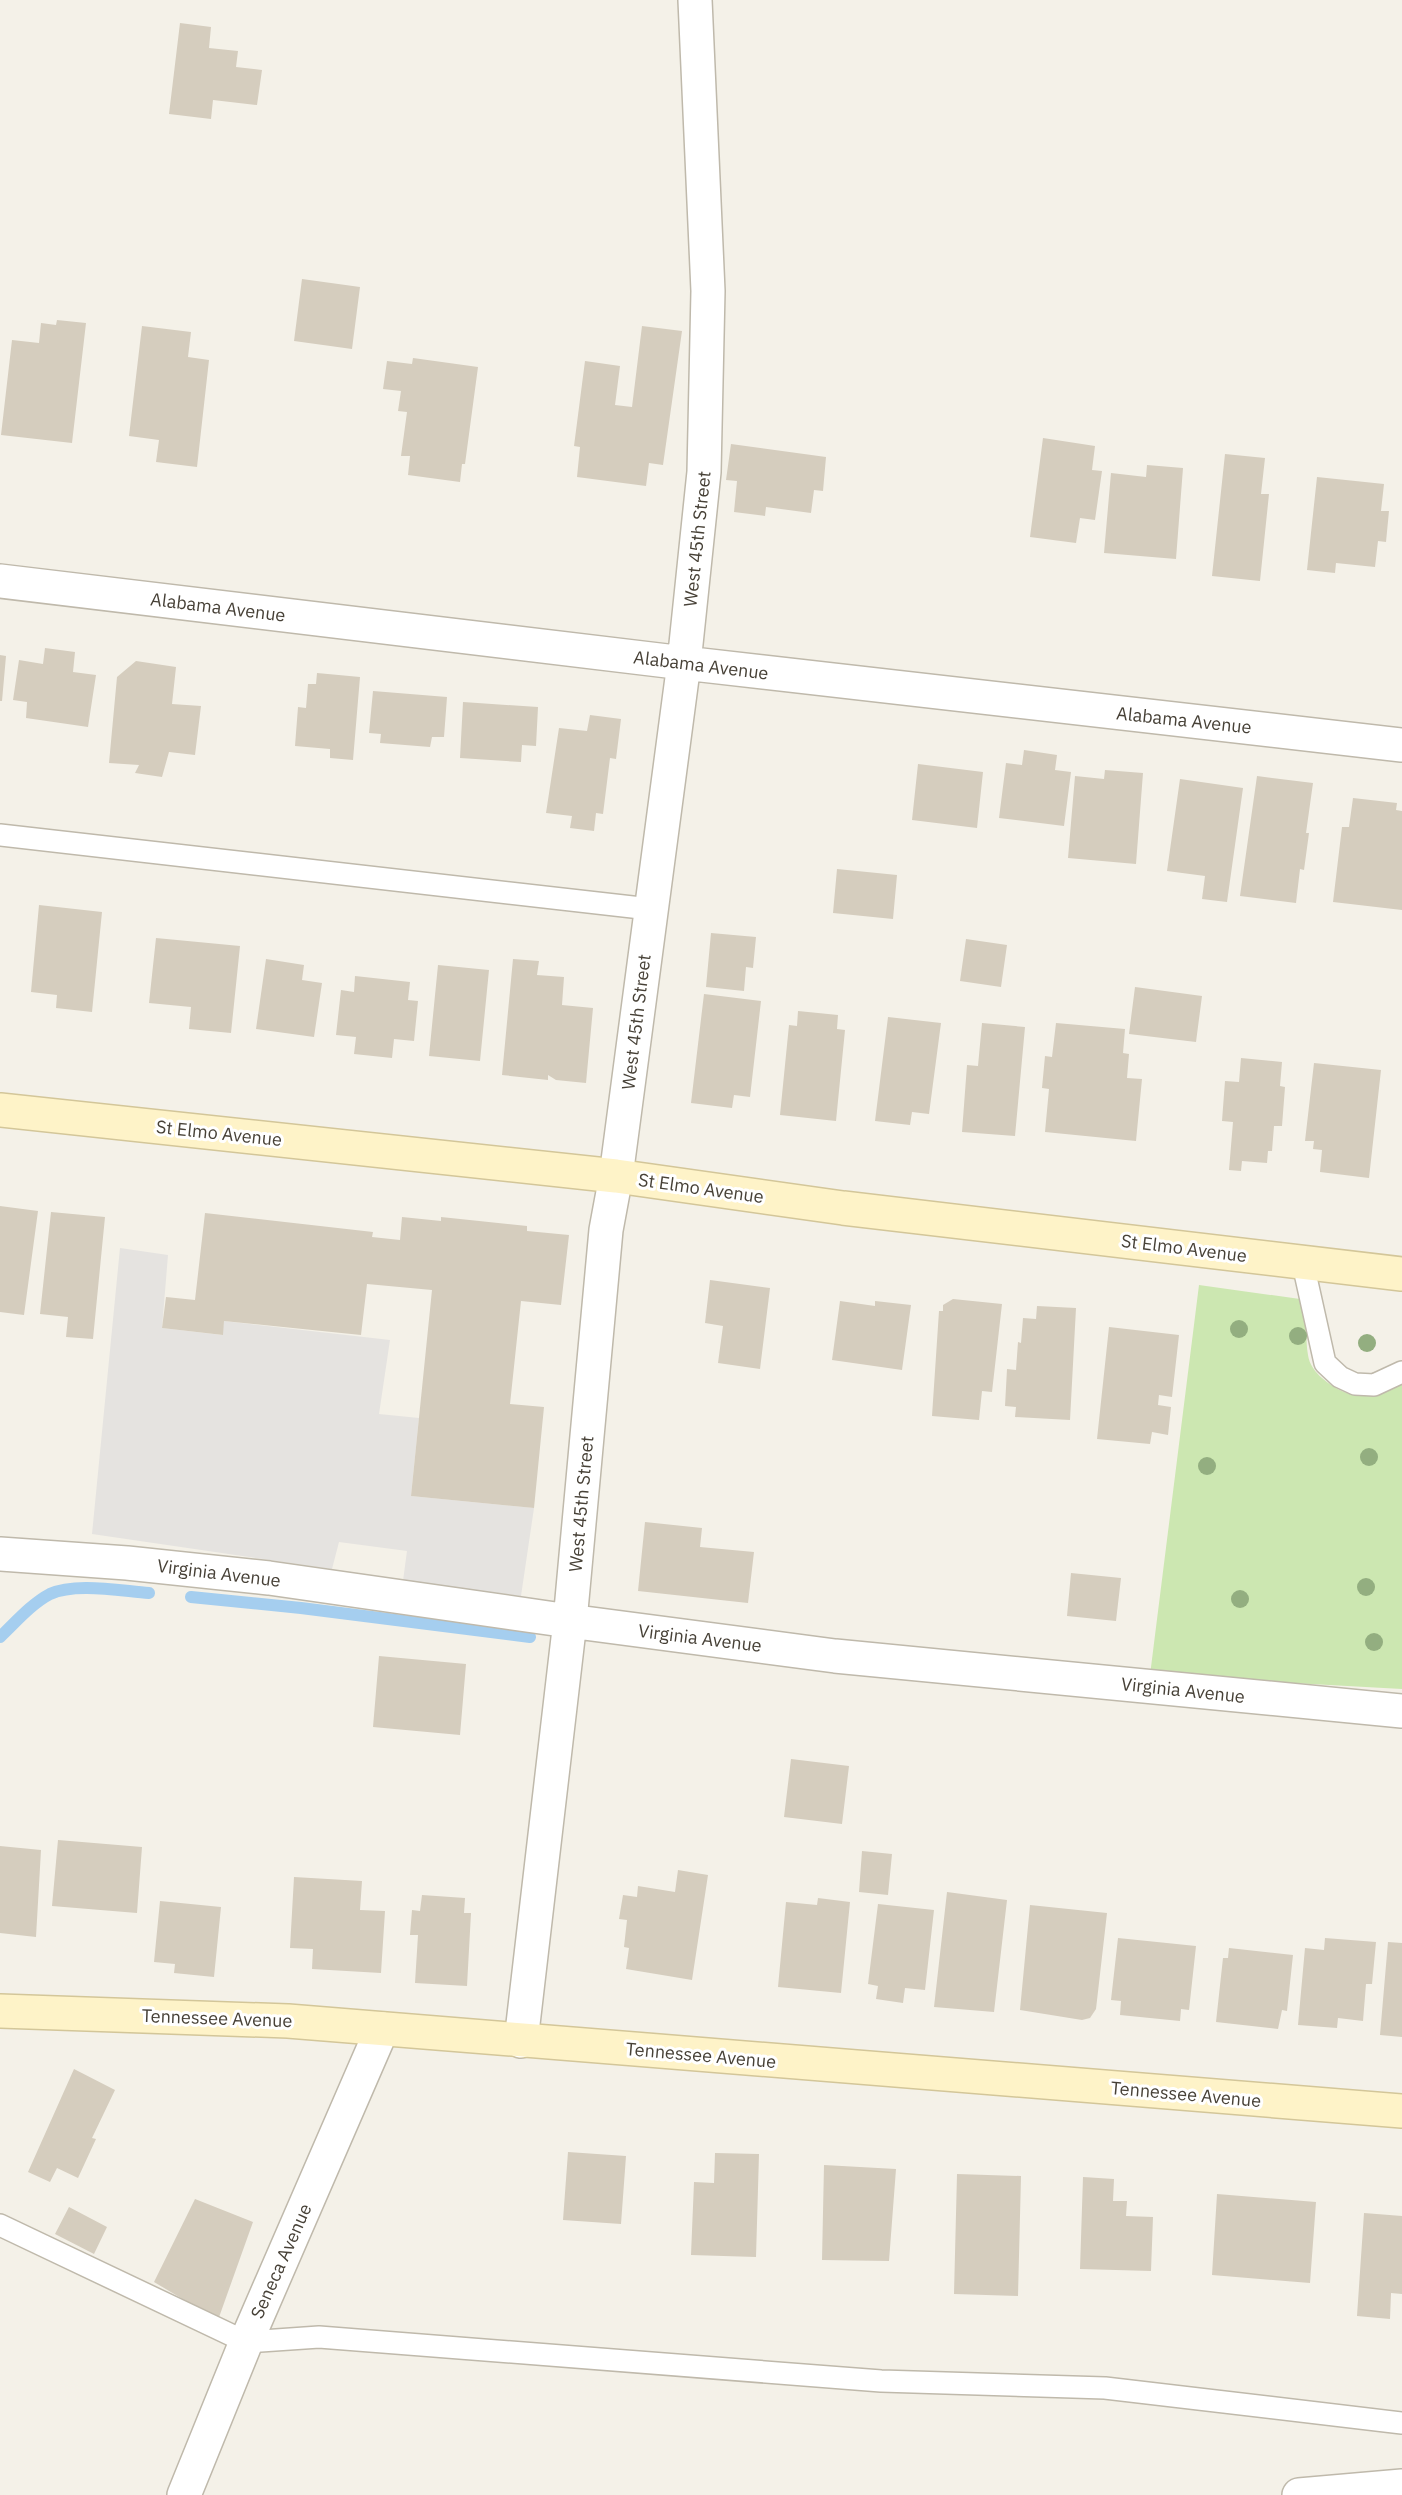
<svg xmlns="http://www.w3.org/2000/svg" width="1402" height="2495" viewBox="0 0 1402 2495" font-family="'IBM Plex Sans',sans-serif">
	<rect width="100%" height="100%" fill="#f4f1e8"/>
	<!-- green -->
	<path fill="#cce7b1" d="M1199 1285 1307 1300C1307 1318 1305 1338 1308 1355 1309 1364 1316 1373 1322 1378 1347 1400 1375 1402 1402 1383V1689L1150 1675Z"/>
	<!-- parking -->
	<path fill="#e5e3e0" d="M120 1248 168 1255 162 1328 222 1335 224 1321 390 1340 379 1414 419 1418 411 1496 534 1508 521 1596 403 1581 407 1551 339 1542 332 1569 92 1534Z"/>
	<g fill="none" stroke-linecap="round" stroke-linejoin="round">
		<!-- stream -->
		<path stroke="#a5ceef" stroke-width="12" d="M191 1597 301 1608 530 1637
			M0 1637C15 1623 31 1604 50 1594 75 1582 121 1591 149 1593"/>
	</g>
	<!-- building -->
	<path fill="#d5cdbe" d="M180 23 211 27 209 48 238 51 236 67 262 70 257 105 213 100 211 119 169 114Z
		M302 279 360 287 352 349 294 341Z
		M57 320 86 323 72 443 1 435 12 340 39 343 41 323 56 325Z
		M142 326 191 332 188 357 209 360 197 467 156 462 159 440 129 436Z
		M642 326 682 331 663 465 649 463 646 486 577 477 580 447 574 446 585 361 620 366 615 405 632 407Z
		M413 358 478 367 465 464H462L460 482 408 475 410 456H401L407 412 398 411 401 391 383 389 387 361 412 364Z
		M1043 438 1095 446 1092 470 1102 471 1095 520 1080 518 1076 543 1030 537Z
		M731 444 826 457 823 491 814 490 811 513 766 507 765 516 734 512 737 481 726 480Z
		M1225 454 1265 458 1261 494H1269L1260 581 1212 576Z
		M1147 465 1183 468 1176 559 1104 553 1111 473 1146 477Z
		M1317 477 1384 484 1381 511H1389L1386 542 1378 541 1375 567 1336 563 1335 573 1307 570Z
		M45 648 75 652 73 672 96 675 88 727 26 718 27 702 13 700 19 660 43 664Z
		M0 655 6 656 2 701H0Z
		M136 661 176 667 172 704 201 706 195 755 169 752 162 777 135 773 139 765 109 763 117 677Z
		M317 673 360 677 353 760 330 758V749L295 746 298 707 306 708 308 684H316Z
		M373 691 447 697 444 737H432L430 747 380 743 381 734 369 733Z
		M463 702 538 707 536 746 522 745 521 762 460 758Z
		M590 715 621 719 616 759 610 758 603 814 596 813 594 831 570 828 572 816 546 813 559 728 587 731Z
		M1024 750 1057 755 1055 770 1071 772 1064 826 999 818 1006 763 1022 765Z
		M918 764 983 772 977 828 912 820Z
		M1105 770 1143 773 1136 864 1068 858 1075 776 1104 779Z
		M1257 776 1313 783 1306 833H1309L1304 870 1300 869 1296 903 1240 896Z
		M1180 779 1243 788 1227 902 1202 899 1205 876 1167 871Z
		M1353 798 1397 803 1396 810 1402 811V910L1333 902 1342 827H1349Z
		M837 869 897 875 893 919 833 913Z
		M39 905 102 912 92 1012 56 1008 57 995 31 992Z
		M711 933 756 937 753 968 746 967 744 991 706 987Z
		M156 938 240 946 231 1033 189 1029 191 1007 149 1003Z
		M966 939 1007 945 1001 987 960 981Z
		M266 959 304 965 302 980 322 983 314 1037 256 1029Z
		M513 959 539 961 537 975 564 977 562 1005 593 1008 586 1083 556 1080 548 1075V1080L502 1075Z
		M438 965 489 970 480 1061 429 1056Z
		M355 976 410 982 408 1000 418 1001 414 1041 394 1039 392 1058 354 1054 356 1037 336 1035 341 990 354 992Z
		M1135 987 1202 996 1196 1042 1129 1034Z
		M704 994 761 1001 750 1097 734 1095 732 1108 691 1103Z
		M798 1011 838 1015 837 1029 845 1030 836 1121 780 1115 789 1025 797 1026Z
		M888 1017 941 1023 929 1114 912 1112 910 1125 875 1121Z
		M982 1023 1025 1027 1015 1136 962 1132 967 1065 978 1066Z
		M1056 1023 1125 1029 1123 1053 1129 1054 1127 1078 1142 1079 1136 1141 1045 1132 1049 1089 1042 1088 1045 1056 1052 1057Z
		M1241 1058 1282 1062 1280 1086 1285 1087 1282 1126H1274L1272 1151H1268L1267 1163 1242 1161 1241 1171 1229 1170 1233 1122 1222 1121 1225 1081 1239 1082Z
		M1314 1063 1381 1070 1369 1178 1320 1172 1322 1150 1313 1149 1314 1141H1305Z
		M0 1206 38 1211 24 1315 0 1312Z
		M51 1212 105 1217 93 1339 66 1337 68 1317 40 1314Z
		M205 1213 373 1232 372 1237 400 1240 402 1217 441 1221V1217L527 1226V1231L569 1235 561 1305 521 1301 510 1404 544 1407 534 1508 411 1496 432 1290 367 1284 361 1335 224 1321 223 1335 162 1328 166 1297 195 1300Z
		M710 1280 770 1288 760 1369 718 1363 723 1326 705 1323Z
		M953 1299 1002 1304 992 1392 982 1391 979 1420 932 1416 939 1311H943V1305Z
		M840 1301 875 1306V1301L911 1305 902 1370 832 1360Z
		M1037 1306 1076 1308 1070 1420 1015 1417 1016 1407 1005 1406 1007 1369 1016 1370 1018 1342 1021 1343 1023 1318 1036 1319Z
		M1109 1327 1179 1335 1172 1397 1159 1395 1158 1405 1171 1407 1168 1435 1152 1432 1150 1444 1097 1439Z
		M645 1522 702 1528 700 1547 754 1552 748 1603 638 1591Z
		M1071 1573 1121 1578 1116 1621 1067 1616Z
		M379 1656 466 1664 460 1735 373 1727Z
		M791 1759 849 1766 842 1824 784 1817Z
		M58 1840 142 1847 137 1913 52 1906Z
		M0 1846 41 1850 36 1937 0 1933Z
		M862 1851 892 1854 888 1895 859 1892Z
		M678 1870 708 1875 692 1980 626 1969 629 1948 624 1947 627 1920 619 1919 623 1895 637 1897 638 1886 675 1892Z
		M294 1877 362 1881 360 1910 385 1911 381 1973 312 1969 313 1949 290 1948Z
		M947 1892 1007 1900 994 2012 934 2007Z
		M422 1895 465 1898 464 1913H471L467 1986 415 1983 418 1935H410L412 1910 420 1911Z
		M818 1898 850 1902 841 1993 778 1987 786 1902 817 1905Z
		M160 1901 221 1907 214 1977 174 1973 175 1964 154 1962Z
		M878 1904 934 1910 925 1990 905 1988 903 2003 876 1999 878 1986 868 1984Z
		M1030 1905 1107 1913 1096 2009 1090 2018 1082 2020 1020 2010Z
		M1118 1938 1196 1946 1189 2010 1181 2009 1180 2021 1120 2015 1121 2001 1111 2000Z
		M1325 1938 1376 1942 1372 1984H1366L1363 2021 1338 2018 1337 2028 1298 2025 1305 1948 1324 1950Z
		M1388 1942 1402 1943V2037L1380 2035Z
		M1229 1948 1293 1955 1287 2011 1282 2010 1278 2029 1216 2022 1223 1958H1228Z
		M74 2069 115 2090 92 2138 96 2139 78 2178 57 2168 50 2182 28 2172Z
		M568 2152 626 2156 621 2224 563 2220Z
		M715 2153 759 2154 756 2257 691 2255 694 2182 714 2183Z
		M824 2165 896 2169 889 2261 822 2260Z
		M957 2174 1021 2176 1018 2296 954 2294Z
		M1083 2177 1114 2179 1113 2201H1127L1126 2216 1153 2217 1151 2271 1080 2269Z
		M1217 2194 1316 2202 1310 2283 1212 2275Z
		M195 2199 253 2222 218 2320 154 2282Z
		M69 2207 107 2227 94 2254 55 2234Z
		M1364 2213 1402 2216V2294L1391 2293 1390 2319 1357 2316Z"/>
	<g fill="none" stroke-linecap="round" stroke-linejoin="round">
		<!-- lane casing -->
		<g stroke="#bfb9ab" stroke-width="24">
			<path id="lane" d="M0 835 650 909
				M1303 1264 1325 1363 1340 1377 1355 1384 1374 1385 1402 1372
				M0 2225 246 2342 319 2337 881 2381 1105 2388 1402 2423"/>
		</g>
		<!-- street casing -->
		<g stroke="#bfb9ab" stroke-width="36">
			<path id="street" d="M0 581 684 663 1402 745
				M0 1554 127 1563 269 1578 569 1621 835 1656 1402 1711
				M521 2041 570 1621 606 1230 616 1176 684 663 704 472 708 291 695 0
				M184 2495 246 2342 382 2029
				M1299 2495 1402 2486"/>
		</g>
		<!-- secondary casing -->
		<g stroke="#d3c699" stroke-width="36">
			<path id="secondary" d="M0 1110 616 1176 843 1208 1402 1274
				M0 2011 288 2021 1402 2111"/>
		</g>
		<!-- lane -->
		<use href="#lane" stroke="#fff" stroke-width="21"/>
		<!-- street -->
		<use href="#street" stroke="#fff" stroke-width="33"/>
		<!-- secondary -->
		<use href="#secondary" stroke="#fef3c8" stroke-width="33"/>
	</g>
	<!-- trees -->
	<g fill="#93ae80">
		<circle cx="1239" cy="1329" r="9"/>
		<circle cx="1298" cy="1336" r="9"/>
		<circle cx="1367" cy="1343" r="9"/>
		<circle cx="1369" cy="1457" r="9"/>
		<circle cx="1207" cy="1466" r="9"/>
		<circle cx="1366" cy="1587" r="9"/>
		<circle cx="1240" cy="1599" r="9"/>
		<circle cx="1374" cy="1642" r="9"/>
	</g>
	<g text-anchor="middle" dominant-baseline="central" stroke-width="6" stroke-linejoin="round" paint-order="stroke">
		<!-- street labels -->
		<g font-size="18" fill="#474137" stroke="#fff">
			<text transform="translate(697 539) rotate(-84)">West 45th Street</text>
			<text transform="translate(218 607) rotate(7)">Alabama Avenue</text>
			<text transform="translate(701 665) rotate(7)">Alabama Avenue</text>
			<text transform="translate(1184 720) rotate(6)">Alabama Avenue</text>
			<text transform="translate(636 1022) rotate(-83)">West 45th Street</text>
			<text transform="translate(219 1133) rotate(6)">St Elmo Avenue</text>
			<text transform="translate(701 1188) rotate(8)">St Elmo Avenue</text>
			<text transform="translate(1184 1248) rotate(7)">St Elmo Avenue</text>
			<text transform="translate(581 1504) rotate(-85)">West 45th Street</text>
			<text transform="translate(219 1573) rotate(7)">Virginia Avenue</text>
			<text transform="translate(700 1638) rotate(7)">Virginia Avenue</text>
			<text transform="translate(1183 1690) rotate(6)">Virginia Avenue</text>
			<text transform="translate(217 2018) rotate(2)">Tennessee Avenue</text>
			<text transform="translate(701 2055) rotate(5)">Tennessee Avenue</text>
			<text transform="translate(1186 2094) rotate(5)">Tennessee Avenue</text>
			<text transform="translate(281 2261) rotate(-66)">Seneca Avenue</text>
		</g>
	</g>
</svg>
